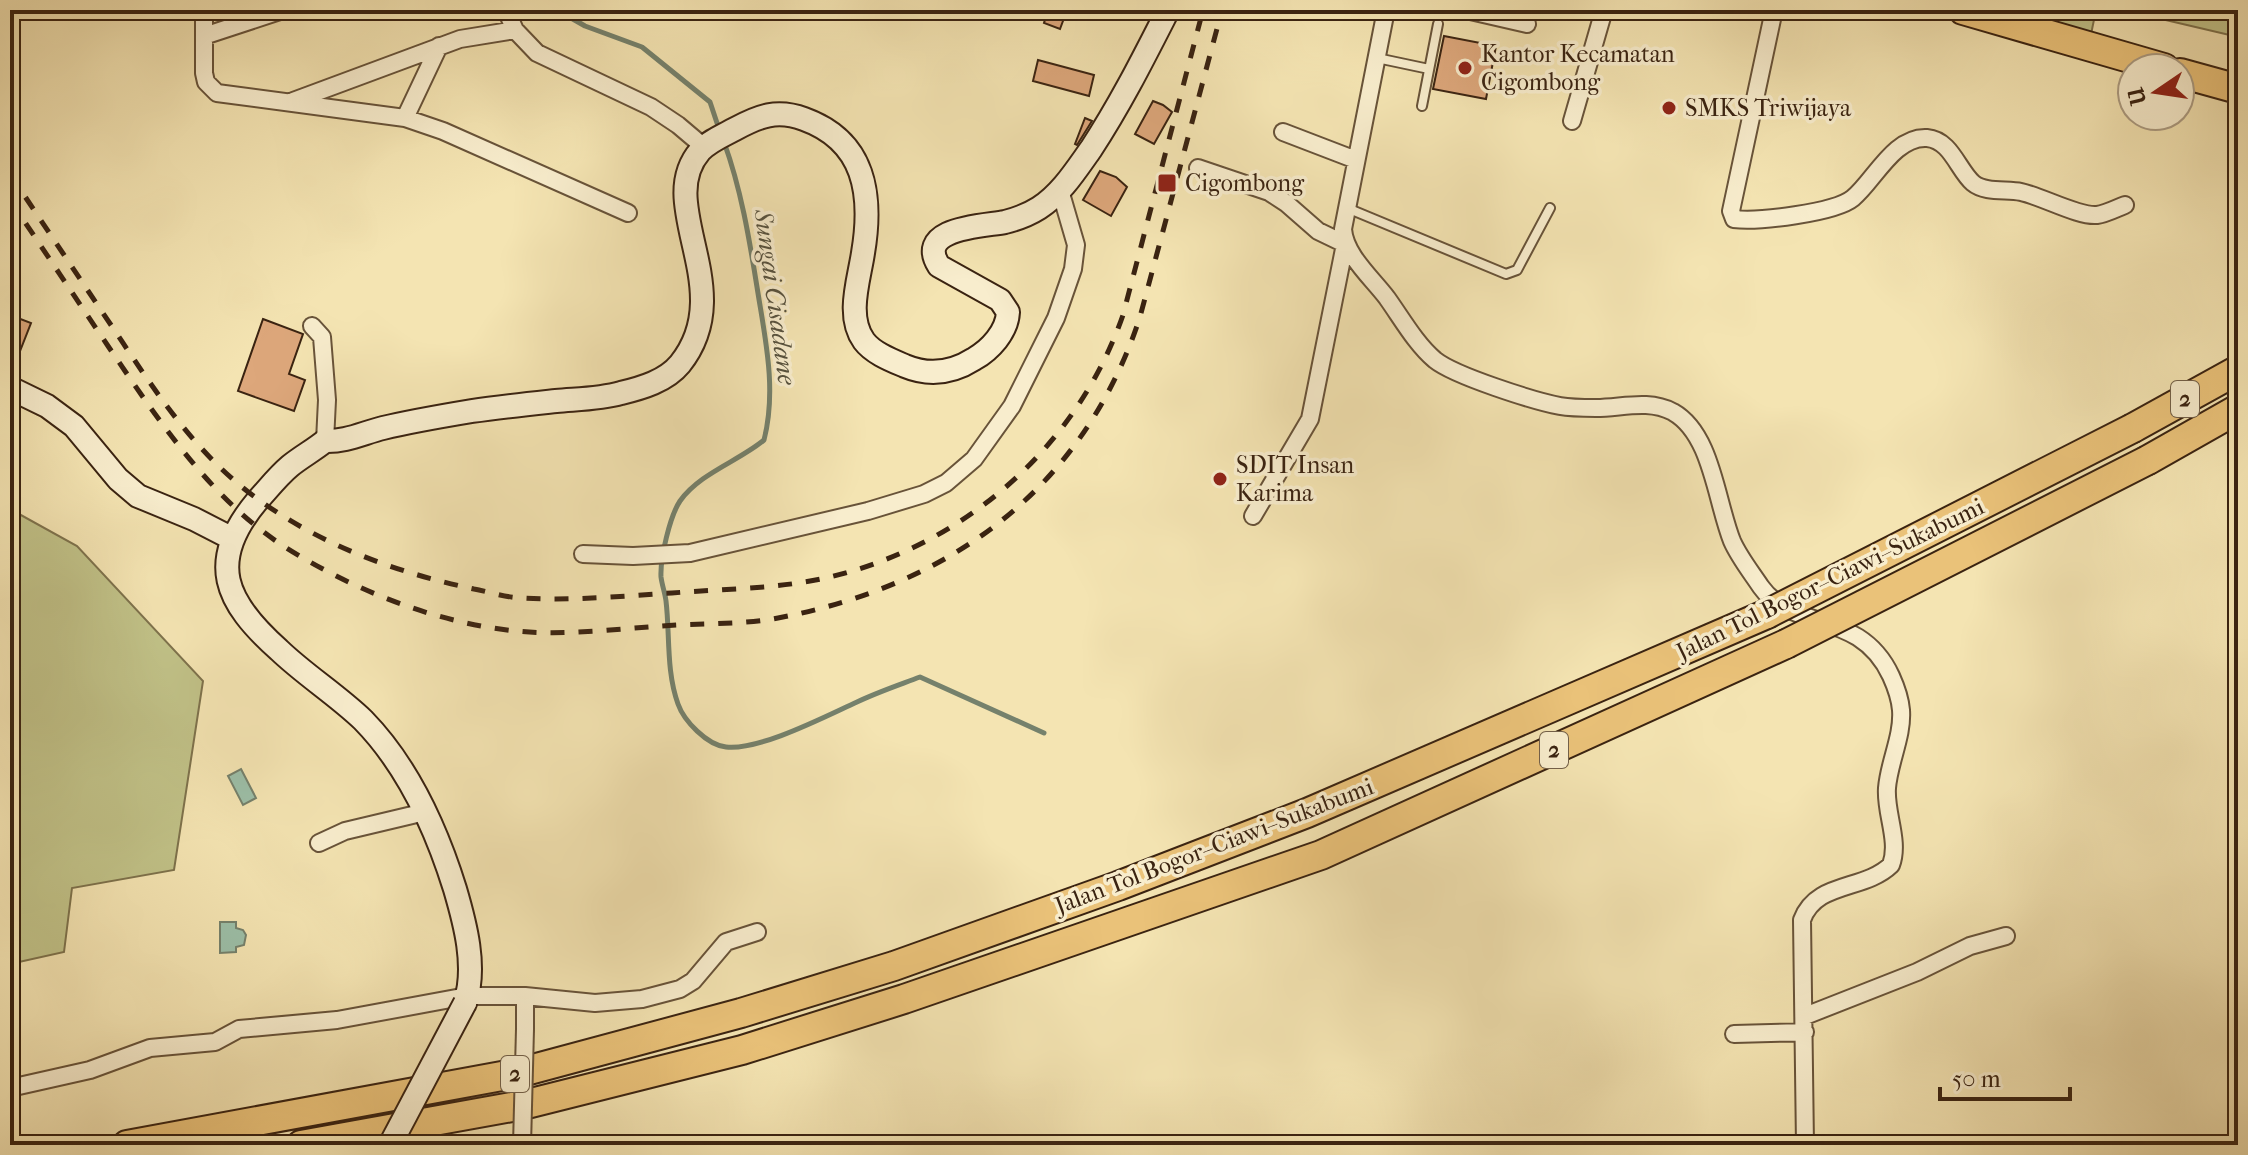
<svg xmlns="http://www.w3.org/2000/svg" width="2248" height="1155" viewBox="0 0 2248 1155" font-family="'IM FELL French Canon',serif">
	<rect width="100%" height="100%" fill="#f4e4b2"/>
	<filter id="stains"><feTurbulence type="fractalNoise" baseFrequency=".0025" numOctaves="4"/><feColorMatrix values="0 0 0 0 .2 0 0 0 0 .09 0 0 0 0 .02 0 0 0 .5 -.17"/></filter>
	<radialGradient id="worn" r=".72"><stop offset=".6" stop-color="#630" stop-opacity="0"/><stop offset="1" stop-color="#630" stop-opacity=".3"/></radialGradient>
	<!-- green -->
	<path fill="#c1c288" stroke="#7e724c" stroke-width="2" d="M1976 10H2096L2089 44Z
		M2123 10H2238V37Z
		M10 509 77 546 203 681 174 870 72 888 64 952 10 964Z"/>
	<!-- water -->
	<path fill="#9cbfa8" stroke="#75816c" stroke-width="2" d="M241 769 256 798 243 805 228 776Z
		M220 922H236V928L243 930 246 935 244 945 236 947V952L220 953Z"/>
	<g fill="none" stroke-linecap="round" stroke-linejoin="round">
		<!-- stream -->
		<path stroke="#75816c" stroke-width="5" d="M557 10 585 26 642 47 710 102 719 129
			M724 142C741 189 749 237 757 287 765 338 777 389 764 440 739 461 700 473 680 501 670 516 660 558 661 577 662 585 665 593 666 601 670 634 666 671 678 704 684 721 707 745 726 747 759 751 826 716 857 702 878 692 899 685 920 677L1044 733"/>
	</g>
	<!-- building -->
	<path fill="#dda77b" stroke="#3a2311" stroke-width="2" d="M1048 10H1067L1060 29 1044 23Z
		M1444 36 1496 46 1486 99 1433 89Z
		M1038 60 1094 75 1089 96 1033 81Z
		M1153 101 1163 105 1172 112 1154 144 1135 134Z
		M1085 118 1092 121 1077 145 1075 144Z
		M1100 171 1116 177 1127 187 1111 216 1083 200Z
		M10 315 31 323 11 374H10Z
		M263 319 303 334 289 374 305 380 294 411 238 391Z"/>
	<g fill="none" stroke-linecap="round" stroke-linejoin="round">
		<!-- lane casing -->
		<g stroke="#685339" stroke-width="12">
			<path id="lane" d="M1377 58 1429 69
				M1422 106 1438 24
				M1347 208 1506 274 1517 270 1550 208"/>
		</g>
		<!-- street casing -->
		<g stroke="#685339" stroke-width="20">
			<path id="street" d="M204 10V73L206 82 217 93 405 118 443 131 628 213
				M506 10 515 30 537 53 651 107 678 125 704 147
				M1386 10 1343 229C1345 255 1371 277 1387 298 1402 319 1416 344 1435 360 1455 376 1534 401 1560 406 1571 408 1584 408 1596 408 1622 408 1648 399 1673 412 1712 434 1716 501 1732 541 1739 557 1751 572 1761 587 1793 632 1860 609 1891 676 1896 687 1900 698 1901 710 1903 736 1889 762 1887 788 1885 813 1900 841 1891 865 1864 891 1816 881 1802 920L1805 1145
				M1466 10 1527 24
				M1774 10 1731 211 1734 219C1757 222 1835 213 1853 198 1874 181 1894 136 1927 138 1951 140 1958 170 1973 183 1985 193 2007 189 2021 192 2041 196 2079 217 2097 215 2106 214 2117 208 2125 205
				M204 36 283 10
				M293 101 460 39 515 30
				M405 118 439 46
				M1572 121 1604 10
				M1283 132 1356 160
				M1198 168 1269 192 1286 203 1318 231 1345 244 1310 419 1253 516
				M312 326 322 337 327 400 325 441
				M583 554 633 556 690 553 868 511 924 494 946 483 974 459 1012 406 1056 318 1073 269 1076 245 1060 190
				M319 843 345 831 425 812
				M525 996V1029
				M1805 1016 1917 972 1970 946 2006 936
				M1734 1034 1805 1032
				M10 1088 90 1070 150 1048 215 1042 239 1029 337 1020 467 996H525L595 1003 642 999 680 989 693 981 726 942 757 932"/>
		</g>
		<!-- secondary casing -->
		<g stroke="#3a2311" stroke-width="26">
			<path id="secondary" d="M10 388 47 406 74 426 118 479 138 496 194 519 231 538
				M465 1003C477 967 465 923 455 889 436 828 408 766 363 720 337 695 305 675 279 650 225 602 206 562 257 501 268 489 278 476 290 466 301 457 314 450 325 441 345 442 363 433 383 428 412 421 442 416 472 411 499 407 528 404 556 401 578 399 600 399 621 393 642 388 666 381 680 364 740 289 653 205 700 151 709 141 724 135 735 129 759 116 777 109 804 119 865 141 873 194 863 253 859 280 846 316 864 341 873 353 891 360 905 366 929 376 952 373 974 359 990 350 1007 332 1008 312L1000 300 939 266C914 227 986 226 1005 222 1017 219 1028 215 1039 208 1061 194 1076 170 1091 149 1121 103 1143 59 1168 10"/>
		</g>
		<!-- highway casing -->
		<g stroke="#3a2311" stroke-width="32">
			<path id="highway" d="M1963 10 2164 68
				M2180 73 2238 89
				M2133 428 2238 370
				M2148 460 2238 409
				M127 1145 518 1073 741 1013 894 966 1118 886 1307 813 1767 614
				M301 1145 523 1105 742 1050 904 999 1321 855 1786 644"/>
		</g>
		<!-- lane -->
		<use href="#lane" stroke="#f8edcd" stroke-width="8"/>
		<!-- street -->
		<use href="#street" stroke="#f8edcd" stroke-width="16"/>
		<!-- secondary -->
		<use href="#secondary" stroke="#f8edcd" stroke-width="22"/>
		<!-- highway -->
		<use href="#highway" stroke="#eac279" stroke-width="28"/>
		<!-- rail -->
		<path stroke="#3a2311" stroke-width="5" stroke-dasharray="14 14" stroke-linecap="butt" d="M10 174C44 225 78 276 113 328 155 391 196 455 259 500 323 546 398 573 474 589 490 592 507 598 523 598 573 601 623 596 672 593 721 589 773 589 821 579 960 549 1076 450 1123 315L1203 10
			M10 200C43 249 75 297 108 346 157 418 210 499 285 547 353 590 436 623 516 631 564 636 614 629 662 626 700 623 741 625 778 618 952 585 1084 488 1140 317L1222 10"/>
		<!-- street-bridge casing -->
		<g stroke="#685339" stroke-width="20" stroke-linecap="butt">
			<path id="street-bridge" d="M522 1145 525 1029"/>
		</g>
		<!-- secondary-bridge casing -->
		<g stroke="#3a2311" stroke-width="26" stroke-linecap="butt">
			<path id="secondary-bridge" d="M390 1145 465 1003"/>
		</g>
		<!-- highway-bridge casing -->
		<g stroke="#3a2311" stroke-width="32" stroke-linecap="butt">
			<path id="highway-bridge" d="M1767 614 2133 428
				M1786 644 2148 460"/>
		</g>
		<!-- street-bridge -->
		<use href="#street-bridge" stroke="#f8edcd" stroke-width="16"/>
		<!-- secondary-bridge -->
		<use href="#secondary-bridge" stroke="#f8edcd" stroke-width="22"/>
		<!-- highway-bridge -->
		<use href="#highway-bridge" stroke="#eac279" stroke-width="28"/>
	</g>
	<!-- markers -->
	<g fill="#8f2418" stroke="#f8edcd" stroke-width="3">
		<circle cx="1465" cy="68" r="8"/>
		<circle cx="1669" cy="108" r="8"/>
		<rect x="1157" y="173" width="20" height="20" rx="4"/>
		<circle cx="1220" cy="479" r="8"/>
	</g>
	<g text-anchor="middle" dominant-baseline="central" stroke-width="7" stroke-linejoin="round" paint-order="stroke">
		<!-- shield labels -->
		<g fill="#f8edcd" stroke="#736049" stroke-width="2">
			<rect x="2171" y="381" width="28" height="36" rx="6"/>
			<rect x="1540" y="732" width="28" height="36" rx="6"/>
			<rect x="501" y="1056" width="28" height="36" rx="6"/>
		</g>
		<g font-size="22" font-weight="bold" fill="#3a2311">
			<text x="2185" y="399">2</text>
			<text x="1554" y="750">2</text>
			<text x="515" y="1074">2</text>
		</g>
		<!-- poi labels -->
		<g font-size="24" fill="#3a2311" stroke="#f8edcd" text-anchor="start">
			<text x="1481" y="54">Kantor Kecamatan<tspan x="1481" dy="28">Cigombong</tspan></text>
			<text x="1685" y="108">SMKS Triwijaya</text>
			<text x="1185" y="183">Cigombong</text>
			<text x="1236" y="465">SDIT Insan<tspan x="1236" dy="28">Karima</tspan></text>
		</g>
		<!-- street labels -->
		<g font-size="24" fill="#3a2311" stroke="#f8edcd">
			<text transform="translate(1830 579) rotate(-26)">Jalan Tol Bogor–Ciawi–Sukabumi</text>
			<text transform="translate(1214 846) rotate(-21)">Jalan Tol Bogor–Ciawi–Sukabumi</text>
		</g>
		<!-- water labels -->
		<g font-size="26" font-style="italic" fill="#57523e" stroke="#f8edcd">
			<text transform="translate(775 297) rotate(82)">Sungai Cisadane</text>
		</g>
	</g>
	<!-- margin -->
	<rect width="2248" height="1155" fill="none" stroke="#f4e4b2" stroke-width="40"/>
	<rect x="12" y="12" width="2224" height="1131" fill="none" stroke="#3a2311" stroke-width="4"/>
	<rect x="20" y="20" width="2208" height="1115" fill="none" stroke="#3a2311" stroke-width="2"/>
	<!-- north arrow -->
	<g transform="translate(2156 92) rotate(257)"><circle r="38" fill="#f8edcd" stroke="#ac9c82" stroke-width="2"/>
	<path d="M0-6L14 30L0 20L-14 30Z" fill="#8f2418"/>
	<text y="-12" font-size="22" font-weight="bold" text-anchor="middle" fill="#3a2311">U</text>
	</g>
	<!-- scale -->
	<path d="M1940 1087v12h130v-12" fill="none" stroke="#3a2311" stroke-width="4"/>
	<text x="1952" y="1087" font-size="24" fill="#3a2311" stroke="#f8edcd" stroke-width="6" paint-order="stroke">50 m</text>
	<rect width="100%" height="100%" filter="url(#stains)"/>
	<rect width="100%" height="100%" fill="url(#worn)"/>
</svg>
